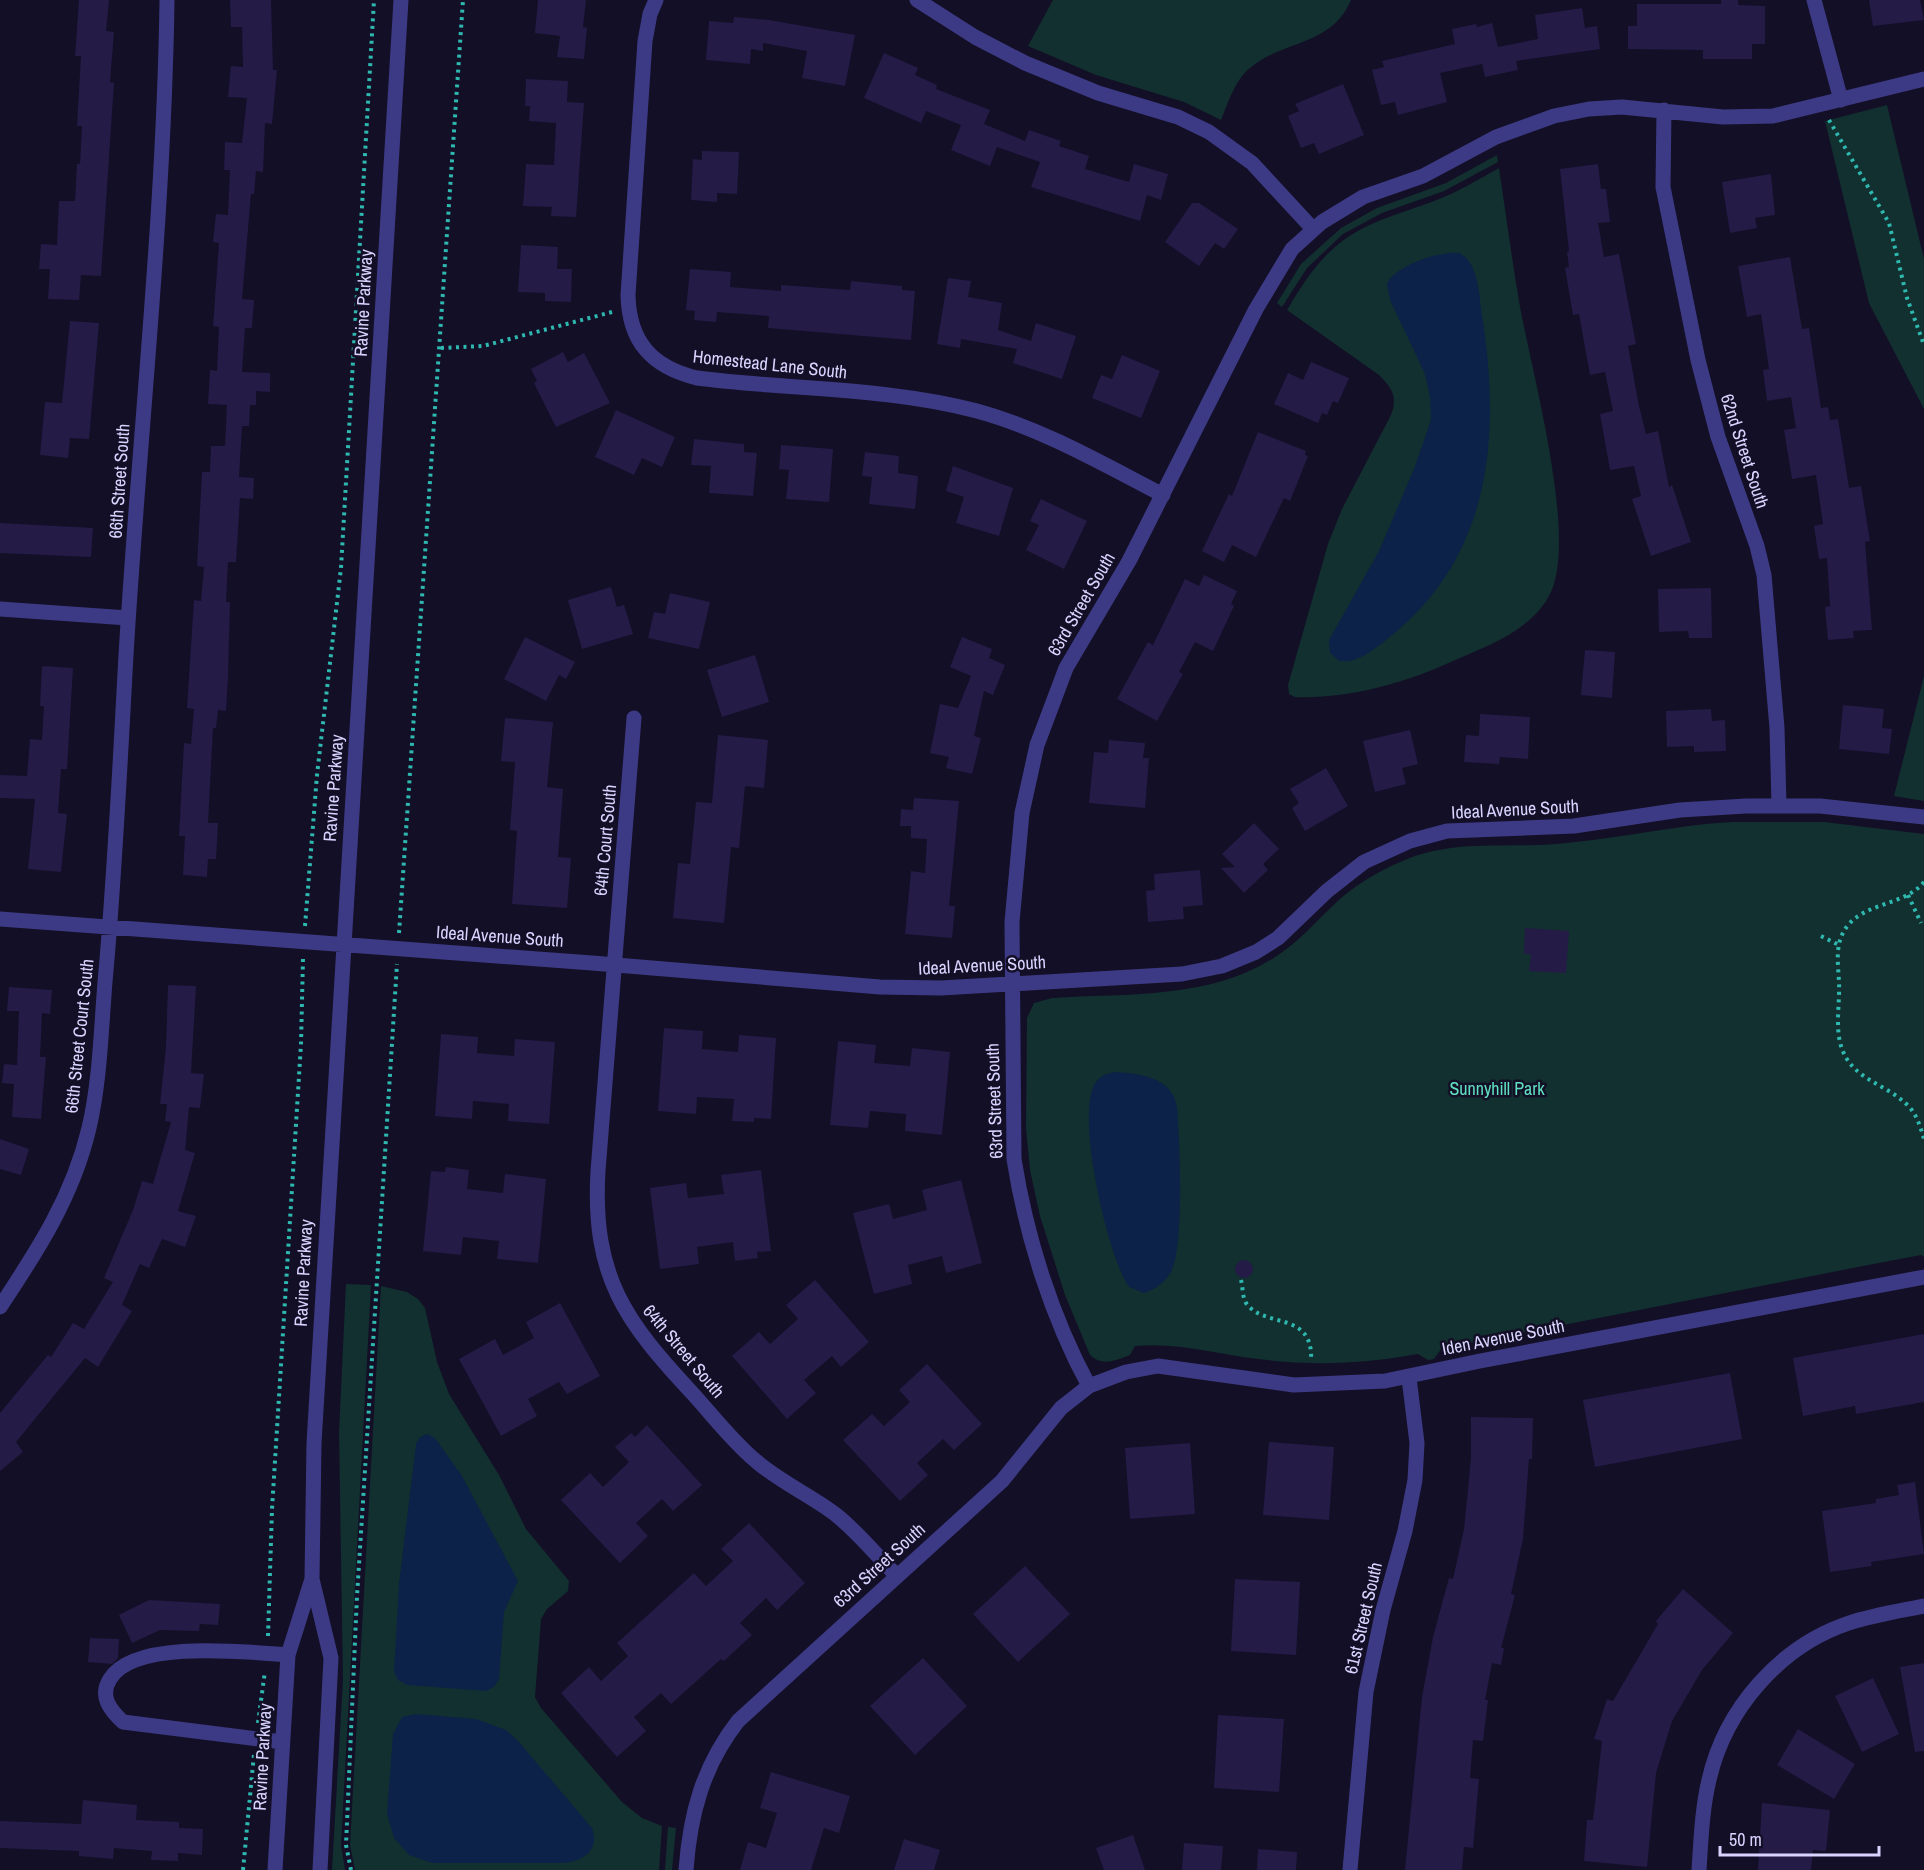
<svg xmlns="http://www.w3.org/2000/svg" width="1924" height="1870" viewBox="0 0 1924 1870" font-family="'Archivo Narrow',sans-serif">
	<rect width="100%" height="100%" fill="#130f26"/>
	<!-- green -->
	<path fill="#12302f" d="M1053 0H1351C1332 46 1283 40 1250 68 1235 80 1228 103 1221 120L1184 102 1096 75 1028 46Z
		M1887 105 1924 259V409L1869 303 1825 121Z
		M1497 155 1498 162 1444 191 1382 213 1343 234 1307 268 1282 307 1277 303 1301 264 1341 228 1377 208 1446 183Z
		M1499 168C1506 214 1512 261 1520 307 1532 372 1577 535 1551 592 1533 630 1489 645 1453 661 1406 683 1348 699 1295 697L1289 694 1288 685 1328 544 1342 509 1391 415C1398 397 1392 388 1379 375L1287 310C1303 283 1319 258 1345 239 1372 220 1403 213 1434 201 1456 193 1478 180 1499 168Z
		M1924 676V801L1894 796Z
		M1732 822H1824L1924 834V1257L1921 1255 1863 1266 1441 1349 1434 1359 1428 1360 1418 1354C1364 1364 1313 1366 1258 1359 1216 1354 1178 1342 1135 1346L1130 1355C1116 1360 1103 1367 1090 1355L1065 1295 1040 1216 1030 1170 1026 1129 1027 1018 1034 1003 1052 998C1129 993 1215 1000 1281 953 1304 937 1321 916 1341 898 1362 880 1387 867 1412 857 1463 839 1514 849 1566 843 1622 838 1676 825 1732 822Z
		M346 1284 371 1285 341 1845 345 1870H332L343 1680 339 1432Z
		M381 1286 407 1292 418 1299 425 1308 437 1362 449 1394 499 1475 526 1529 569 1581 568 1591 547 1609 541 1619 535 1697 541 1708 622 1802 642 1818 662 1826 659 1870H355L350 1845Z
		M668 1827 676 1828 672 1870H665Z"/>
	<!-- water -->
	<path fill="#0c2248" d="M1459 253C1479 262 1479 296 1482 315 1501 435 1492 555 1391 636 1377 647 1359 664 1339 661L1330 653 1329 640 1379 551 1414 469 1431 420 1430 397 1425 374 1390 300 1387 284C1394 266 1441 250 1459 253Z
		M1116 1072C1141 1074 1172 1077 1177 1107 1180 1140 1184 1243 1172 1270 1166 1282 1156 1289 1144 1293L1129 1287C1108 1258 1074 1112 1096 1082 1101 1075 1108 1073 1116 1072Z
		M427 1434 435 1438 462 1476 518 1581 504 1612 499 1679 494 1687 486 1691 407 1685 398 1680 394 1672 399 1584 416 1444 420 1437Z
		M416 1714 476 1719 506 1730 519 1742 592 1828C600 1849 584 1861 565 1863H432L409 1855 394 1838 387 1814 393 1734 402 1717Z"/>
	<!-- building -->
	<path fill="#241b47" d="M79 0H109L106 31 114 32 110 82 114 83 101 276 81 275 79 300 48 299 50 269H39L41 244 57 245 59 201H75L77 164H80L82 126H77L81 56H75Z
		M230 0H271L273 70H277L272 124 265 123 263 172 256 171 254 194H251L242 299 254 300 252 328H245L242 372 270 373V392L256 391V405H250L249 426H242L239 477 254 478 253 499 240 498 236 562H228L226 602H230L228 678 226 711 218 710 216 728H213L208 823H218L216 859H208L207 877 183 875 185 836H179L184 743 191 744 194 709 187 708 194 600 201 601 204 567 197 566 202 472H210L211 446H225L227 405 208 404 210 370 217 371 219 327 213 326 219 243 213 242 216 214 228 215 230 170H224L225 142 242 143 247 98 228 97 231 66 243 67 242 27H231Z
		M538 0H586L583 27 587 28 584 59 557 57 560 36 535 33Z
		M1721 0H1738V5L1765 6V44H1752V59H1703V50L1628 49V26H1637V4H1721Z
		M1869 0H1920L1924 20 1873 26Z
		M1582 8 1585 28 1597 26 1600 49 1516 61 1518 70 1485 77 1482 64 1440 73 1447 102 1398 115 1395 102 1381 105 1372 70 1384 67 1382 61 1455 44 1452 29 1476 24 1477 27 1492 23 1498 47 1538 39 1535 15Z
		M734 17 769 20 855 35 845 86 802 78 807 51 763 43V51L751 49 750 64 706 60 709 21 733 23Z
		M884 53 918 68 915 75 937 85 936 89 990 110 984 124 1025 141 1029 130 1061 141 1059 146 1089 156 1085 169 1129 182 1134 164 1168 174 1161 200 1147 195 1140 221 1031 187 1040 162 997 147 990 166 951 150 961 125 926 111 921 123 864 98Z
		M526 79 568 81 567 102 584 103 576 217 551 216 552 207 523 206 526 164 554 165 556 123 529 121 530 106H525Z
		M1343 84 1364 135 1319 154 1314 143 1301 148 1288 116 1299 111 1295 104Z
		M702 151 739 152 737 194 717 193V202L691 200 693 159 702 160Z
		M1598 164 1601 189H1606L1610 222 1598 223 1604 257 1619 254 1636 344 1628 346 1639 406 1646 434 1658 431 1669 487 1672 485 1691 542 1651 556 1632 499 1641 496 1634 466 1610 470 1600 414 1613 411 1605 372 1590 375 1579 314 1573 315 1565 268 1569 267 1567 252 1569 251 1560 169Z
		M1771 174 1775 215 1755 218 1757 228 1730 233 1722 182Z
		M1192 203H1199L1238 229 1224 249 1215 243 1199 266 1165 242Z
		M521 245 558 247 557 269H572L571 302 545 301V293L518 292Z
		M1790 257 1802 329 1809 328 1821 408 1828 407 1830 420 1838 419 1849 488 1861 486 1870 541 1865 542 1872 630 1853 631 1854 638 1828 640 1825 607 1830 606 1827 558 1819 559 1814 526 1823 524 1816 475 1792 479 1784 430 1796 428 1791 397 1767 401 1763 370 1769 369 1761 314 1747 317 1738 266Z
		M690 269 731 272 730 287 781 291V285L850 290 851 281 902 286V290L915 291 911 340 768 328 769 316 717 312 716 322 694 320 695 311 686 310Z
		M948 278 971 281 968 297 1002 303 998 330 1031 341 1036 323 1076 336 1062 379 1013 363 1017 349 961 339 960 348 937 344Z
		M70 321 99 323 89 439 70 438 68 458 40 455 45 402 62 403Z
		M563 352 568 362 584 353 610 403 556 427 534 383 537 381 531 369Z
		M1122 355 1160 371 1141 418 1092 398 1101 375 1112 379Z
		M1311 362 1349 378 1338 403 1333 401 1327 415 1322 413 1318 423 1274 404 1288 373 1303 380Z
		M616 410 675 437 662 467 642 458 634 475 595 457Z
		M1258 432 1306 451 1305 455 1308 456 1290 501 1284 498 1256 557 1232 545 1224 562 1202 551 1229 494 1232 496Z
		M694 439 744 444V452L757 453 753 496 709 493 711 466 691 465Z
		M781 445 833 449 829 502 786 499 789 470 779 469Z
		M865 452 899 456 898 473 918 476 915 509 869 504 872 477 862 476Z
		M953 466 1013 488 999 536 956 523 964 497 946 491Z
		M1041 499 1087 521 1064 569 1026 550 1039 525 1030 521Z
		M0 523 93 528 91 557 0 553Z
		M1204 575 1237 591 1231 604 1234 606 1213 651 1195 642 1179 672 1183 674 1157 721 1117 699 1148 642 1153 645 1185 579 1199 586Z
		M611 587 617 607 624 605 633 634 582 649 568 600Z
		M1711 588 1712 638H1689L1688 631 1659 632 1658 589Z
		M670 593 710 602 699 649 648 638 654 612 665 614Z
		M525 637 575 662 566 679 559 675 546 701 504 679Z
		M962 637 992 649 989 658 1005 665 993 695 984 691 974 736 981 738 972 774 946 768 949 757 930 753 940 704 958 708 971 676 950 667Z
		M1585 650 1615 652 1612 698 1581 695Z
		M755 655 769 702 722 717 707 670Z
		M42 666 73 668 67 769H61L58 813 67 814 61 872 28 869 35 799 0 798V775L27 776 30 739 42 740 44 706H40Z
		M1843 705 1884 709 1882 728 1892 729 1889 754 1839 749Z
		M1711 709 1712 721 1725 720 1726 751 1694 752V746L1667 747 1666 711Z
		M1480 714 1530 717 1528 759 1500 757 1499 764 1464 762 1466 735 1479 736Z
		M505 718 553 722 547 787 563 789 558 857 571 858 567 908 512 904 517 831 510 830 515 762 501 761Z
		M1410 730 1418 764 1402 768 1406 784 1375 792 1363 741Z
		M718 735 768 740 764 788 745 786 739 848 731 847 724 923 673 918 678 863 690 864 696 802 712 803Z
		M1109 740 1145 743 1143 758H1149L1145 808 1089 803 1094 752 1108 753Z
		M1326 768 1348 806 1305 831 1292 808 1299 803 1290 789Z
		M914 798 959 801 949 906H955L952 938 905 934 911 871 925 873 927 839 911 838V826H900L901 809 913 810Z
		M1254 823 1279 849 1263 864 1268 870 1244 893 1221 868 1235 867 1222 854Z
		M1200 870 1203 905 1183 907 1184 919 1148 922 1146 891 1155 890 1154 874Z
		M1525 928 1569 931 1566 973 1529 971 1531 954H1524Z
		M168 985 196 986 191 1073 204 1074 200 1108 189 1107 185 1150 195 1153 178 1211 196 1216 185 1247 162 1239 149 1268 140 1264 122 1305 132 1311 98 1367 85 1358 16 1442 23 1452 0 1471V1413L48 1355 51 1357 73 1323 84 1329 113 1282 104 1278 133 1210 142 1181 153 1184 171 1122 165 1121 167 1104H160L166 1047Z
		M9 987 52 990 50 1014 42 1013 40 1057H46L41 1119 12 1117 14 1084 2 1083 4 1064 17 1065 19 1011H7Z
		M664 1028 703 1031 702 1049 738 1052 739 1035 776 1038 771 1119 754 1118V1122L732 1121 734 1099 697 1097 696 1114 658 1111Z
		M441 1034 478 1037 477 1053 514 1056 515 1039 555 1042 549 1124 508 1121 509 1104 473 1101 472 1119 435 1116Z
		M838 1041 876 1045 874 1063 910 1066 912 1048 950 1052 942 1135 905 1131 906 1114 870 1111 868 1128 830 1125Z
		M0 1139 29 1149 21 1175 0 1169Z
		M446 1167 469 1170 467 1189 503 1193 505 1174 546 1179 538 1263 497 1259 499 1241 463 1237 461 1255 423 1251 431 1171 445 1172Z
		M761 1170 771 1251 757 1252 758 1258 735 1261 733 1242 697 1247 699 1264 660 1269 650 1188 686 1183 688 1198 724 1194 721 1175Z
		M961 1180 982 1263 946 1273 942 1256 908 1265 912 1284 874 1294 853 1213 889 1204 893 1219 927 1210 922 1190Z
		M1235 1269a9 9 0 1 1 18 0a9 9 0 1 1-18 0Z
		M815 1280 869 1342 841 1367 832 1356 804 1380 816 1393 787 1419 732 1356 759 1332 770 1344 798 1319 786 1305Z
		M560 1303 600 1376 567 1394 559 1382 528 1399 537 1416 501 1436 459 1359 495 1339 503 1355 534 1338 526 1322Z
		M1924 1334V1402L1856 1414 1855 1406 1803 1416 1793 1358Z
		M927 1364 982 1424 954 1450 943 1439 917 1463 928 1475 900 1501 843 1440 872 1414 884 1426 910 1402 899 1390Z
		M1730 1373 1742 1439 1595 1467 1583 1400Z
		M1471 1417 1533 1418 1532 1459H1529L1523 1539 1511 1594 1515 1595 1501 1648H1504L1501 1665 1492 1663 1485 1700H1488L1483 1741 1473 1740 1470 1778 1479 1779 1473 1848 1464 1847 1462 1870H1405L1422 1697 1433 1637 1449 1578 1453 1579 1464 1529 1471 1458Z
		M647 1425 702 1485 673 1511 662 1499 636 1523 648 1536 620 1563 561 1500 590 1473 603 1487 629 1462 615 1447 631 1433 635 1437Z
		M1269 1442 1334 1447 1329 1520 1263 1515Z
		M1190 1443 1195 1514 1130 1519 1125 1448Z
		M1915 1482 1924 1554 1871 1562 1872 1566 1830 1572 1822 1511 1876 1503V1499L1899 1495 1897 1485Z
		M749 1523 805 1583 777 1610 766 1598 740 1623 752 1635 724 1661 721 1659 671 1704 661 1693 634 1717 646 1731 617 1757 561 1693 589 1667 601 1681 628 1656 617 1643 694 1573 706 1586 733 1561 721 1549Z
		M1025 1566 1070 1614 1018 1662 973 1614Z
		M1235 1579 1300 1582 1296 1655 1231 1651Z
		M1683 1589 1733 1633 1702 1670 1672 1721 1656 1773 1647 1867 1584 1861 1587 1820H1593L1602 1741 1594 1739 1607 1699 1613 1701 1658 1624 1656 1621Z
		M149 1600 220 1604 218 1625 200 1624 199 1631 160 1630 132 1643 119 1615Z
		M90 1638 119 1639 118 1658 112 1664 88 1662Z
		M923 1658 967 1706 915 1755 870 1706Z
		M1924 1663V1751L1915 1752 1900 1667Z
		M1873 1678 1899 1734 1862 1752 1835 1696Z
		M1218 1715 1284 1719 1279 1792 1214 1788Z
		M1798 1729 1855 1764 1834 1799 1777 1765Z
		M771 1772 850 1796 839 1833 824 1828 811 1870H740L748 1842 766 1848 777 1813 760 1808Z
		M83 1800 137 1805 136 1820 179 1822V1828L203 1829 202 1855 178 1853V1861L151 1860 152 1851 114 1848 113 1859 79 1856V1851L0 1848V1821L81 1824Z
		M1762 1803 1830 1810 1826 1851 1813 1850 1811 1870H1758Z
		M1133 1835 1145 1870H1104L1096 1848Z
		M904 1839 940 1850 934 1870H894Z
		M1184 1843 1223 1846 1221 1870H1182Z
		M1258 1849 1297 1852 1296 1870H1257Z"/>
	<g fill="none" stroke-linecap="round" stroke-linejoin="round">
		<!-- path -->
		<path stroke="#2fb8b0" stroke-width="4" stroke-dasharray="3 4.5" stroke-linecap="butt" d="M1829 120 1889 223 1907 298 1924 345
			M441 348 483 346 612 312
			M1924 882C1905 905 1869 902 1849 924 1834 941 1838 962 1839 982 1840 1002 1835 1026 1841 1046 1852 1082 1889 1083 1911 1109 1918 1118 1921 1129 1924 1139
			M1908 895 1921 923
			M305 926 317 775 341 568 374 0
			M399 933 463 0
			M1821 936 1839 945
			M1241 1280C1243 1287 1242 1296 1246 1303 1264 1329 1314 1310 1311 1361
			M268 1636 272 1509 301 1044 303 958
			M258 1723 265 1671
			M243 1870 254 1754
			M351 1870 346 1845 357 1596 397 964"/>
		<!-- minor -->
		<path stroke="#3d3a85" stroke-width="15" d="M656 0 650 14 645 41 628 295C629 342 652 367 697 378 790 390 886 387 977 411 1043 429 1103 464 1163 495
			M917 0 975 37 1025 63 1098 93 1178 117 1209 132 1252 163 1313 229
			M1814 0 1841 100
			M1664 110 1663 187 1698 360 1718 437 1757 546 1764 575 1777 728 1779 805
			M0 609 128 618
			M634 718 598 1171C592 1277 625 1321 694 1395 714 1417 733 1442 756 1461 780 1482 810 1495 835 1514 858 1532 876 1555 896 1575
			M0 919 592 963 880 987 941 988 1182 974 1222 966 1256 952 1278 938 1327 891 1364 862 1410 841 1447 831 1574 826 1680 810 1746 806H1820L1924 817
			M0 1307C38 1250 73 1196 89 1128 100 1081 101 1031 105 982 115 873 120 764 126 655 139 436 164 219 167 0
			M1089 1386 1126 1372 1158 1366 1294 1385 1385 1381 1480 1361 1924 1277
			M282 1742 123 1722C110 1710 99 1696 110 1679 134 1639 246 1652 288 1655
			M275 1870 288 1655 312 1579
			M320 1870 331 1658 312 1579 314 1443 401 0
			M686 1870C690 1814 703 1766 738 1721L1002 1481 1061 1408 1089 1386C1052 1318 1026 1236 1014 1159L1012 922 1022 813 1037 745 1066 668 1129 561 1256 309 1292 249 1322 222 1363 197 1423 176 1496 137 1554 116 1589 109 1622 107 1723 117 1773 116 1924 79
			M1350 1870 1366 1692 1383 1610 1405 1531 1415 1480 1417 1443 1409 1378
			M1699 1870C1701 1840 1702 1809 1709 1780 1725 1709 1780 1646 1849 1623 1873 1615 1899 1611 1924 1606"/>
	</g>
	<g text-anchor="middle" dominant-baseline="central" stroke-width="5" stroke-linejoin="round" paint-order="stroke">
		<!-- street labels -->
		<g font-size="18" fill="#d9d4ff" stroke="#130f26">
			<text transform="translate(363 303) rotate(-87)">Ravine Parkway</text>
			<text transform="translate(770 364) rotate(6)">Homestead Lane South</text>
			<text transform="translate(1745 451) rotate(72)">62nd Street South</text>
			<text transform="translate(119 481) rotate(-86)">66th Street South</text>
			<text transform="translate(1081 604) rotate(-60)">63rd Street South</text>
			<text transform="translate(333 788) rotate(-86)">Ravine Parkway</text>
			<text transform="translate(1515 809) rotate(-3)">Ideal Avenue South</text>
			<text transform="translate(605 840) rotate(-85)">64th Court South</text>
			<text transform="translate(500 936) rotate(4)">Ideal Avenue South</text>
			<text transform="translate(982 965) rotate(-3)">Ideal Avenue South</text>
			<text transform="translate(79 1036) rotate(-84)">66th Street Court South</text>
			<text transform="translate(994 1101) rotate(-92)">63rd Street South</text>
			<text transform="translate(303 1273) rotate(-87)">Ravine Parkway</text>
			<text transform="translate(1503 1337) rotate(-11)">Iden Avenue South</text>
			<text transform="translate(684 1351) rotate(50)">64th Street South</text>
			<text transform="translate(879 1565) rotate(-42)">63rd Street South</text>
			<text transform="translate(1363 1618) rotate(-77)">61st Street South</text>
			<text transform="translate(262 1757) rotate(-87)">Ravine Parkway</text>
		</g>
		<!-- park labels -->
		<g font-size="18" fill="#5fe0c0" stroke="#130f26">
			<text x="1497" y="1088">Sunnyhill Park</text>
		</g>
	</g>
	<!-- scale -->
	<path d="M1720 1846v9h159v-9" fill="none" stroke="#d9d4ff" stroke-width="3"/>
	<text x="1729" y="1846" font-size="18" fill="#d9d4ff" stroke="#130f26" stroke-width="4.5" paint-order="stroke">50 m</text>
</svg>
